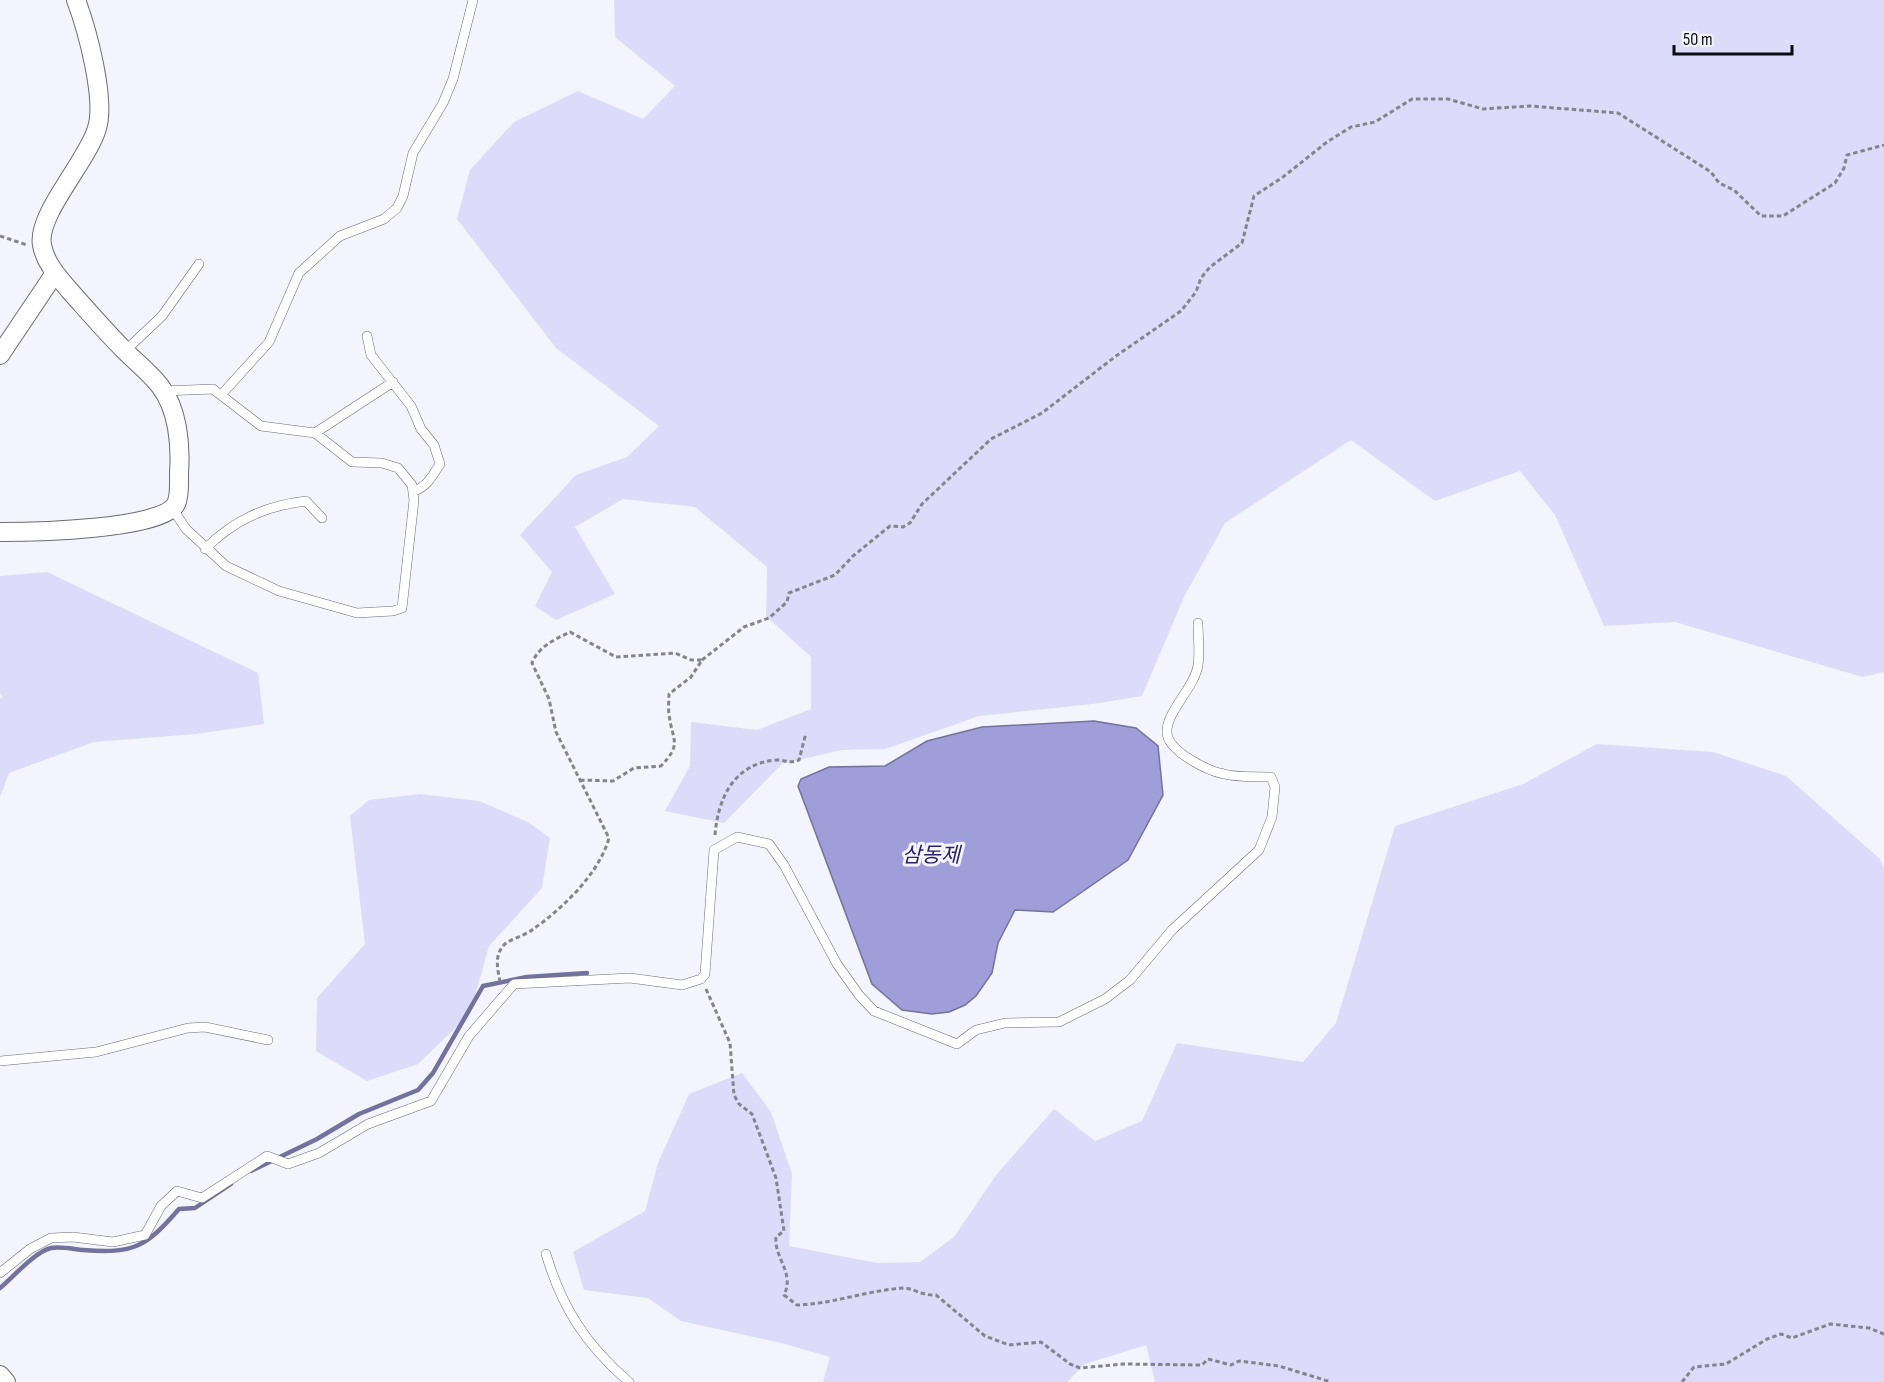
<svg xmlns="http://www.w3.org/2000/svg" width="1884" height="1382" viewBox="0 0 1884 1382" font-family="'Sofia Sans Condensed','Noto Sans KR',sans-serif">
	<rect width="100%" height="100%" fill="#f4f4fe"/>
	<!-- green -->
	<path fill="#dcdbfa" d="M614 0H1884V672L1863 677 1675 622 1604 626 1555 515 1520 471 1435 501 1351 440 1225 523 1184 597 1142 696 1093 704 979 716 885 749 841 750 782 764 724 823 665 811 690 766 691 722 757 730 811 709V657L766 616 767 567 695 507 623 499 575 527 615 594 556 620 535 606 552 572 520 535 576 475 627 457 659 426 556 348 457 219 470 170 514 122 578 91 643 119 675 86 615 37Z
		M47 572 258 673 264 724 196 734 94 742 9 773 0 797V699L3 697 0 694V576Z
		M1597 744 1713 752 1786 776 1880 859 1884 869V1382H1155L1146 1345 1085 1364 1067 1382H823L830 1357 781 1343 681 1321 648 1298 584 1290 573 1252 645 1211 658 1163 689 1094 742 1073 771 1112 792 1174 789 1246 877 1263 920 1262 954 1237 997 1174 1054 1109 1095 1141 1142 1121 1177 1043 1303 1062 1336 1023 1395 826 1523 784Z
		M420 794 479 801 528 822 550 838 542 888 489 946 470 1014 418 1064 367 1081 316 1051 317 998 365 944 350 816 369 800Z"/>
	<!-- water -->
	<path fill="#a09ed8" stroke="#73729c" stroke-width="1.5" d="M1094 721 1136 728 1158 746 1163 795 1128 860 1053 912 1015 910 998 943 992 973 976 996 965 1005 949 1012 932 1014 902 1010 872 984 798 786 801 779 829 767 885 766 927 741 982 727Z"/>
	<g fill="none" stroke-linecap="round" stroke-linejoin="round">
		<!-- stream -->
		<path stroke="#73729c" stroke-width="4.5" d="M251 1171 317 1139 359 1114 418 1090 433 1073 483 986 527 977 587 973
			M0 1288C12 1278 36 1251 51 1248 60 1246 73 1249 83 1250 134 1254 146 1247 179 1209L195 1208 231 1184"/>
		<!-- service casing -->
		<g stroke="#6c6c7b" stroke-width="10">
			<path id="service" d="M367 336 371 355 411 406 421 429 434 445 440 464C433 475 427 487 414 491
				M125 351 162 316 199 264
				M163 391 213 389 261 426 315 433 352 462 382 463 398 468 412 485 414 500 402 608 393 611 357 613 279 591 226 566 186 529 172 508
				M222 394 269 342 299 273 340 236 384 219 397 208 403 196 413 153 443 103 453 79 473 0
				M315 433 393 382
				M205 549C234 520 265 506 306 501L322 518
				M0 1061 96 1052 188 1028 205 1027 268 1040
				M546 1254C562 1308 586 1345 629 1382
				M0 1273 30 1249 51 1238 73 1237 113 1242 145 1235 161 1206 177 1191 202 1198 267 1156 288 1164 319 1153 368 1124 431 1101 469 1036 514 984 630 978 682 985 701 979 705 974 714 850 737 837 769 844 784 865 837 964 859 995 874 1011 957 1044 976 1030 1005 1023 1059 1022 1105 999 1130 980 1172 930 1259 850 1272 817 1275 787 1271 777C1256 776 1239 778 1224 774 1208 771 1167 751 1167 732 1166 712 1195 687 1198 665 1200 652 1198 636 1198 623"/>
		</g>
		<!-- minor casing -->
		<g stroke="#6c6c7b" stroke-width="20">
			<path id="minor" d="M0 355 55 273
				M0 532C30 532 162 530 176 504 180 496 179 482 179 473 181 445 178 409 160 386 150 373 137 363 125 351 106 332 88 311 70 291 59 278 45 263 42 245 36 215 89 159 97 128 106 99 87 29 76 0
				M0 1375 6 1382"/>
		</g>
		<!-- path -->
		<path stroke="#84848c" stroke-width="3" stroke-dasharray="4.5 3" stroke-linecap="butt" d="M0 236 27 245
			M702 660 744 627 769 618 787 602 789 593 835 575 853 556 890 526 903 527 910 523 922 504 991 439 1042 413 1116 356 1181 311 1196 292 1201 278 1210 267 1242 243 1254 196 1283 177 1327 142 1351 127 1375 122 1412 99H1448L1483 109 1530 106 1618 113 1711 172 1719 183 1734 190 1761 216H1783L1835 183 1844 168 1847 155 1884 145
			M715 835C718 798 734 763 777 760 785 760 791 764 799 760L806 733
			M500 982C498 970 494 957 503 946 509 939 524 936 532 930 562 909 599 874 609 838L556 732 549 699 532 663C539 646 554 640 570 632L616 657 675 653 691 660H702L691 677 669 694C669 700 668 708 669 714 672 741 683 743 661 766L634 768 613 781 580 780
			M706 989 730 1043 734 1095 739 1104 752 1114 776 1178 784 1231 776 1237C774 1258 795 1273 784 1295L797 1305C833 1304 868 1290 904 1288 913 1288 922 1296 936 1295L985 1336 1009 1345 1041 1342 1070 1364 1080 1368 1123 1364 1202 1365 1208 1359 1231 1365 1239 1361 1279 1366 1331 1382
			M1682 1382 1694 1367 1726 1364 1767 1339 1781 1334 1792 1338 1830 1324 1869 1328 1884 1334"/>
		<!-- service -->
		<use href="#service" stroke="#fff" stroke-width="9"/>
		<!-- minor -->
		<use href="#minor" stroke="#fff" stroke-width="18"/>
	</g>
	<g text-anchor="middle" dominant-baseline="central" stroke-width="6" stroke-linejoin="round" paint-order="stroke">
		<!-- water labels -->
		<g font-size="21" font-style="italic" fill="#2c2063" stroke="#f4f4fe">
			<text x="931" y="855">삼동제</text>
		</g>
	</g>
	<!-- scale -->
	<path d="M1674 45v9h118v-9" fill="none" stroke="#0b0b10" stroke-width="3"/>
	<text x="1683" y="45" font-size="18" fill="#0b0b10" stroke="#f4f4fe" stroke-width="4.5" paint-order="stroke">50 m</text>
</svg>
